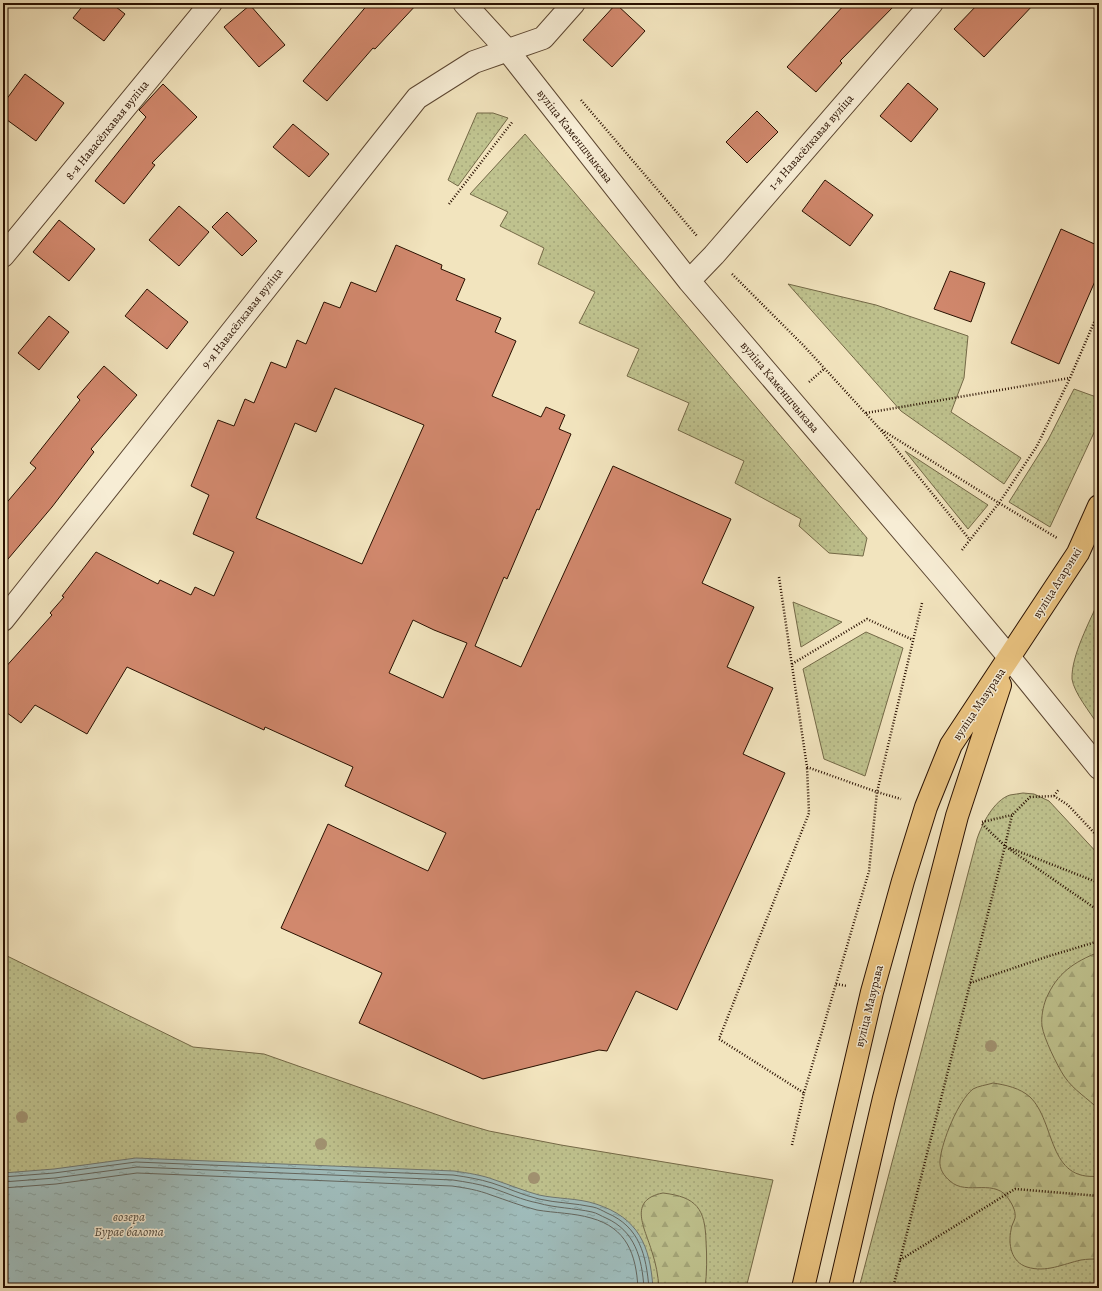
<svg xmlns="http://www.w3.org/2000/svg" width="1102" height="1291" viewBox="0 0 1102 1291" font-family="Alegreya,serif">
	<defs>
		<pattern id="grass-dots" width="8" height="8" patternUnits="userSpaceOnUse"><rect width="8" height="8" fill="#bfc28e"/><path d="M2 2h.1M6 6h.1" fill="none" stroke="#a4a679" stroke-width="1.8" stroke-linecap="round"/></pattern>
		<pattern id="forest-firs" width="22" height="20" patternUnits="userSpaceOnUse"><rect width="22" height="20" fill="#bfc28e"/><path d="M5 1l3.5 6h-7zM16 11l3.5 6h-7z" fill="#a4a679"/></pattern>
		<pattern id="water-ripples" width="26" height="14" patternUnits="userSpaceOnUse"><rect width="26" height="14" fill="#9fbcbb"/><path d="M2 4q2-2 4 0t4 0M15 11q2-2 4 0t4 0" fill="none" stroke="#89a19f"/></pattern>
	</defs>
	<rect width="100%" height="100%" fill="#f2e4be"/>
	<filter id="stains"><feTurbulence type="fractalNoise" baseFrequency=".005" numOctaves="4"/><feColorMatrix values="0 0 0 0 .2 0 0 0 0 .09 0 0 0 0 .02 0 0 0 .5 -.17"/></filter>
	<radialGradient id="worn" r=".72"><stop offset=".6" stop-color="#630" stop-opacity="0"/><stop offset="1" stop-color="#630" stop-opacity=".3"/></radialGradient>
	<!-- grass -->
	<path fill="url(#grass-dots)" stroke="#746947" d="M477 113H493L508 118 458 186 448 180Z
		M525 134 867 538 863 556 829 553 799 526 801 519 735 483 744 461 678 430 689 403 627 376 639 349 579 323 595 292 538 264 544 248 500 226 508 212 470 194Z
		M788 284 876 305 968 336 964 378 951 412 1021 458 1004 484 901 411Z
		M1074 389 1099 398V422L1050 527 1009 502 1048 440Z
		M905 451 988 505 968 529Z
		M1099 600V714L1098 725C1090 712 1074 693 1072 679 1071 656 1090 621 1099 600Z
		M793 602 842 622 801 647Z
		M866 632 903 648 865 776 824 759 803 669Z
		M1023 793 1034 794 1049 801 1099 855V1288H859L977 839C982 824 994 800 1010 795 1014 794 1019 794 1023 793Z
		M3 954 193 1047 264 1054 455 1121 489 1131 561 1145 773 1180 746 1288H3Z"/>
	<!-- forest -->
	<path fill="url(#forest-firs)" stroke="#746947" d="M1099 952V1110C1088 1098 1074 1091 1064 1076 1057 1065 1044 1039 1042 1026 1041 1017 1043 1007 1046 999 1057 973 1074 962 1099 952Z
		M993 1083C1006 1085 1020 1088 1030 1097 1056 1122 1047 1182 1099 1176V1259C1093 1259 1087 1259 1081 1260 1063 1264 1046 1273 1027 1267 1011 1262 1008 1244 1011 1230 1011 1226 1014 1222 1015 1218 1016 1212 1013 1206 1010 1201 996 1176 967 1197 950 1181 944 1176 939 1169 940 1160 942 1141 958 1101 973 1089 978 1086 987 1085 993 1083Z
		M663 1193C697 1197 705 1209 706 1241 707 1257 707 1273 705 1288H659C658 1275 656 1264 652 1252 645 1228 627 1200 663 1193Z"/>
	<!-- water -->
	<path fill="url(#water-ripples)" stroke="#707770" d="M136 1158 454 1171C468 1173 482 1175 495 1180 510 1185 524 1191 539 1195 557 1199 578 1198 596 1204 639 1218 650 1246 653 1288H3V1173L54 1169Z"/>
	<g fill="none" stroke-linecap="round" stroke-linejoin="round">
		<!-- shore -->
		<path stroke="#64665e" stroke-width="1" d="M3 1177 54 1173 136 1162 453 1175C467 1177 479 1179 492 1183 508 1188 522 1195 539 1199 556 1203 575 1203 593 1207 598 1208 603 1211 607 1213 640 1227 646 1255 649 1288
			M3 1182 55 1178 137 1167 453 1180C466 1182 479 1184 492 1188 507 1193 522 1200 538 1203 555 1208 574 1208 592 1212 597 1213 601 1216 606 1218 635 1231 642 1258 644 1288
			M3 1188 56 1184 137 1173 452 1186C466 1188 478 1190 491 1195 506 1200 521 1206 537 1210 555 1213 574 1213 591 1218 627 1228 636 1254 638 1288"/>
	</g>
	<!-- building -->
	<path fill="#d1886d" stroke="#291000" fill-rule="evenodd" d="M85 3H111L125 14 104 41 73 18Z
		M369 3H418L375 49 373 48 327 101 303 81Z
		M846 3H897L840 61 842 63 816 92 787 67Z
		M979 3H1035L984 57 954 29Z
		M616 4 645 31 612 67 583 40Z
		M250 5 285 45 259 67 224 27Z
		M25 74 64 103 36 141 3 117V104Z
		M908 83 938 109 911 142 880 116Z
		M163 84 197 117 152 163 155 165 124 204 95 181 146 117 139 110Z
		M757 111 778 132 747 163 726 142Z
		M293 124 329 154 309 177 273 147Z
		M825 180 873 215 850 246 802 211Z
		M179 206 209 232 179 266 149 240Z
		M227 212 257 241 242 256 212 227Z
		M59 220 95 249 69 281 33 252Z
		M1061 229 1099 246V272L1059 364 1011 343Z
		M396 245 442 265 441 269 465 279 456 300 501 318 495 332 516 341 492 396 541 417 546 407 565 415 559 429 571 434 539 510 537 509 507 579 504 577 475 646 521 667 613 466 731 519 702 583 754 607 727 667 773 688 743 754 785 773 677 1010 636 991 607 1051 599 1050 483 1079 359 1023 382 973 281 928 328 824 428 871 446 833 345 786 353 767 265 727 264 730 127 667 87 734 35 705 21 723 3 710V670L52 615 50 613 64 597 62 596 96 552 158 584 160 580 191 595 195 587 214 596 234 552 193 534 209 495 191 486 218 420 234 426 245 399 254 403 271 362 286 368 297 340 306 344 324 302 340 308 351 282 376 292ZM335 388 424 425 362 564 256 518 295 423 316 432ZM413 620 434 630 467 643 443 698 389 673Z
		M950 271 985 283 971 322 934 309Z
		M147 289 188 322 167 349 125 316Z
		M49 316 69 332 39 370 18 353Z
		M104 366 137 395 91 449 94 452 52 507 3 565V507L36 468 30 463 80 400 77 397Z"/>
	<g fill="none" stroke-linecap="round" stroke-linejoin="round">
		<!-- minor casing -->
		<g stroke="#5b4530" stroke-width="24">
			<path id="minor" d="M464 3 508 51 689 281 942 577 1009 657 1099 768
				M3 256 211 3
				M689 281 714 255 932 3
				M3 620 417 98 474 62 543 38 574 3"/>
		</g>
		<!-- major casing -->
		<g stroke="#291000" stroke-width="24">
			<path id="major" d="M803 1288 872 992 903 881 926 807 951 745 1078 553 1099 506
				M840 1288 884 1098 957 816 1000 685"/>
		</g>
		<!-- path -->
		<path stroke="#291000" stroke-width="2.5" stroke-dasharray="1 2" stroke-linecap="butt" d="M581 100 697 236
			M449 204 513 121
			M732 274 804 346 879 428 970 540
			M809 382 824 369
			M866 413 1070 378
			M882 430 999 503 1037 446 1070 378 1099 311
			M962 550 999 503 1057 538
			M779 577 807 767 877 792 901 799
			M792 664 867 619 913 640
			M1054 796 1059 789
			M982 822 1012 815
			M982 824 1005 846 1099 911
			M1010 848 1099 883
			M970 983 1046 957 1099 941
			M836 984 847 986
			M804 1093 869 871 877 792 922 603
			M792 1145 804 1093 719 1039 809 813 807 767
			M900 1260 1015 1189 1099 1196
			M893 1288 1005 846 1012 815 1030 797 1054 796 1068 805 1099 838"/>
		<!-- minor -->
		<use href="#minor" stroke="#f7edd5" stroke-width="22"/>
		<!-- major -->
		<use href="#major" stroke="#e9c27f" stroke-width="22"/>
	</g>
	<!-- trees -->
	<g fill="#a19271">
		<circle cx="991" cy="1046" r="6"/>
		<circle cx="22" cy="1117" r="6"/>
		<circle cx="321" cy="1144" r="6"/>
		<circle cx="534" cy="1178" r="6"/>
	</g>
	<g text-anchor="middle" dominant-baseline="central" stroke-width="3" stroke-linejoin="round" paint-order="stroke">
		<!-- street labels -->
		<g font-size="12" fill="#291000" stroke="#f7edd5">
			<text transform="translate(107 130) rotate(-51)">8-я Навасёлкавая вуліца</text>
			<text transform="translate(575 136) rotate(52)">вуліца Каменшчыкава</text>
			<text transform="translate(811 142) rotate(-49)">1-я Навасёлкавая вуліца</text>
			<text transform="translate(242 318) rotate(-52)">9-я Навасёлкавая вуліца</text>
			<text transform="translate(780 387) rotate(50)">вуліца Каменшчыкава</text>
			<text transform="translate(1057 583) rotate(-58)">вуліца Агарэнкі</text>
			<text transform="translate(979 704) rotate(-56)">вуліца Мазурава</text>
			<text transform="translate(869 1006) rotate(-76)">вуліца Мазурава</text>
		</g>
		<!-- water labels -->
		<g font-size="13" font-style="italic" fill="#524c41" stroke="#f7edd5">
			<text x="129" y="1216">возера<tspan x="129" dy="15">Бурае балота</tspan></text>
		</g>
	</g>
	<!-- margin -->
	<rect width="1102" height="1291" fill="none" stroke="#f2e4be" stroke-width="16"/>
	<rect x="4" y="4" width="1094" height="1283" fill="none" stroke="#291000" stroke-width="2"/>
	<rect x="8" y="8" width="1086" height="1275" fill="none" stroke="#291000"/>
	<rect width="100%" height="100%" filter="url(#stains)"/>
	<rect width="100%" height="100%" fill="url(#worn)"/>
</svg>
